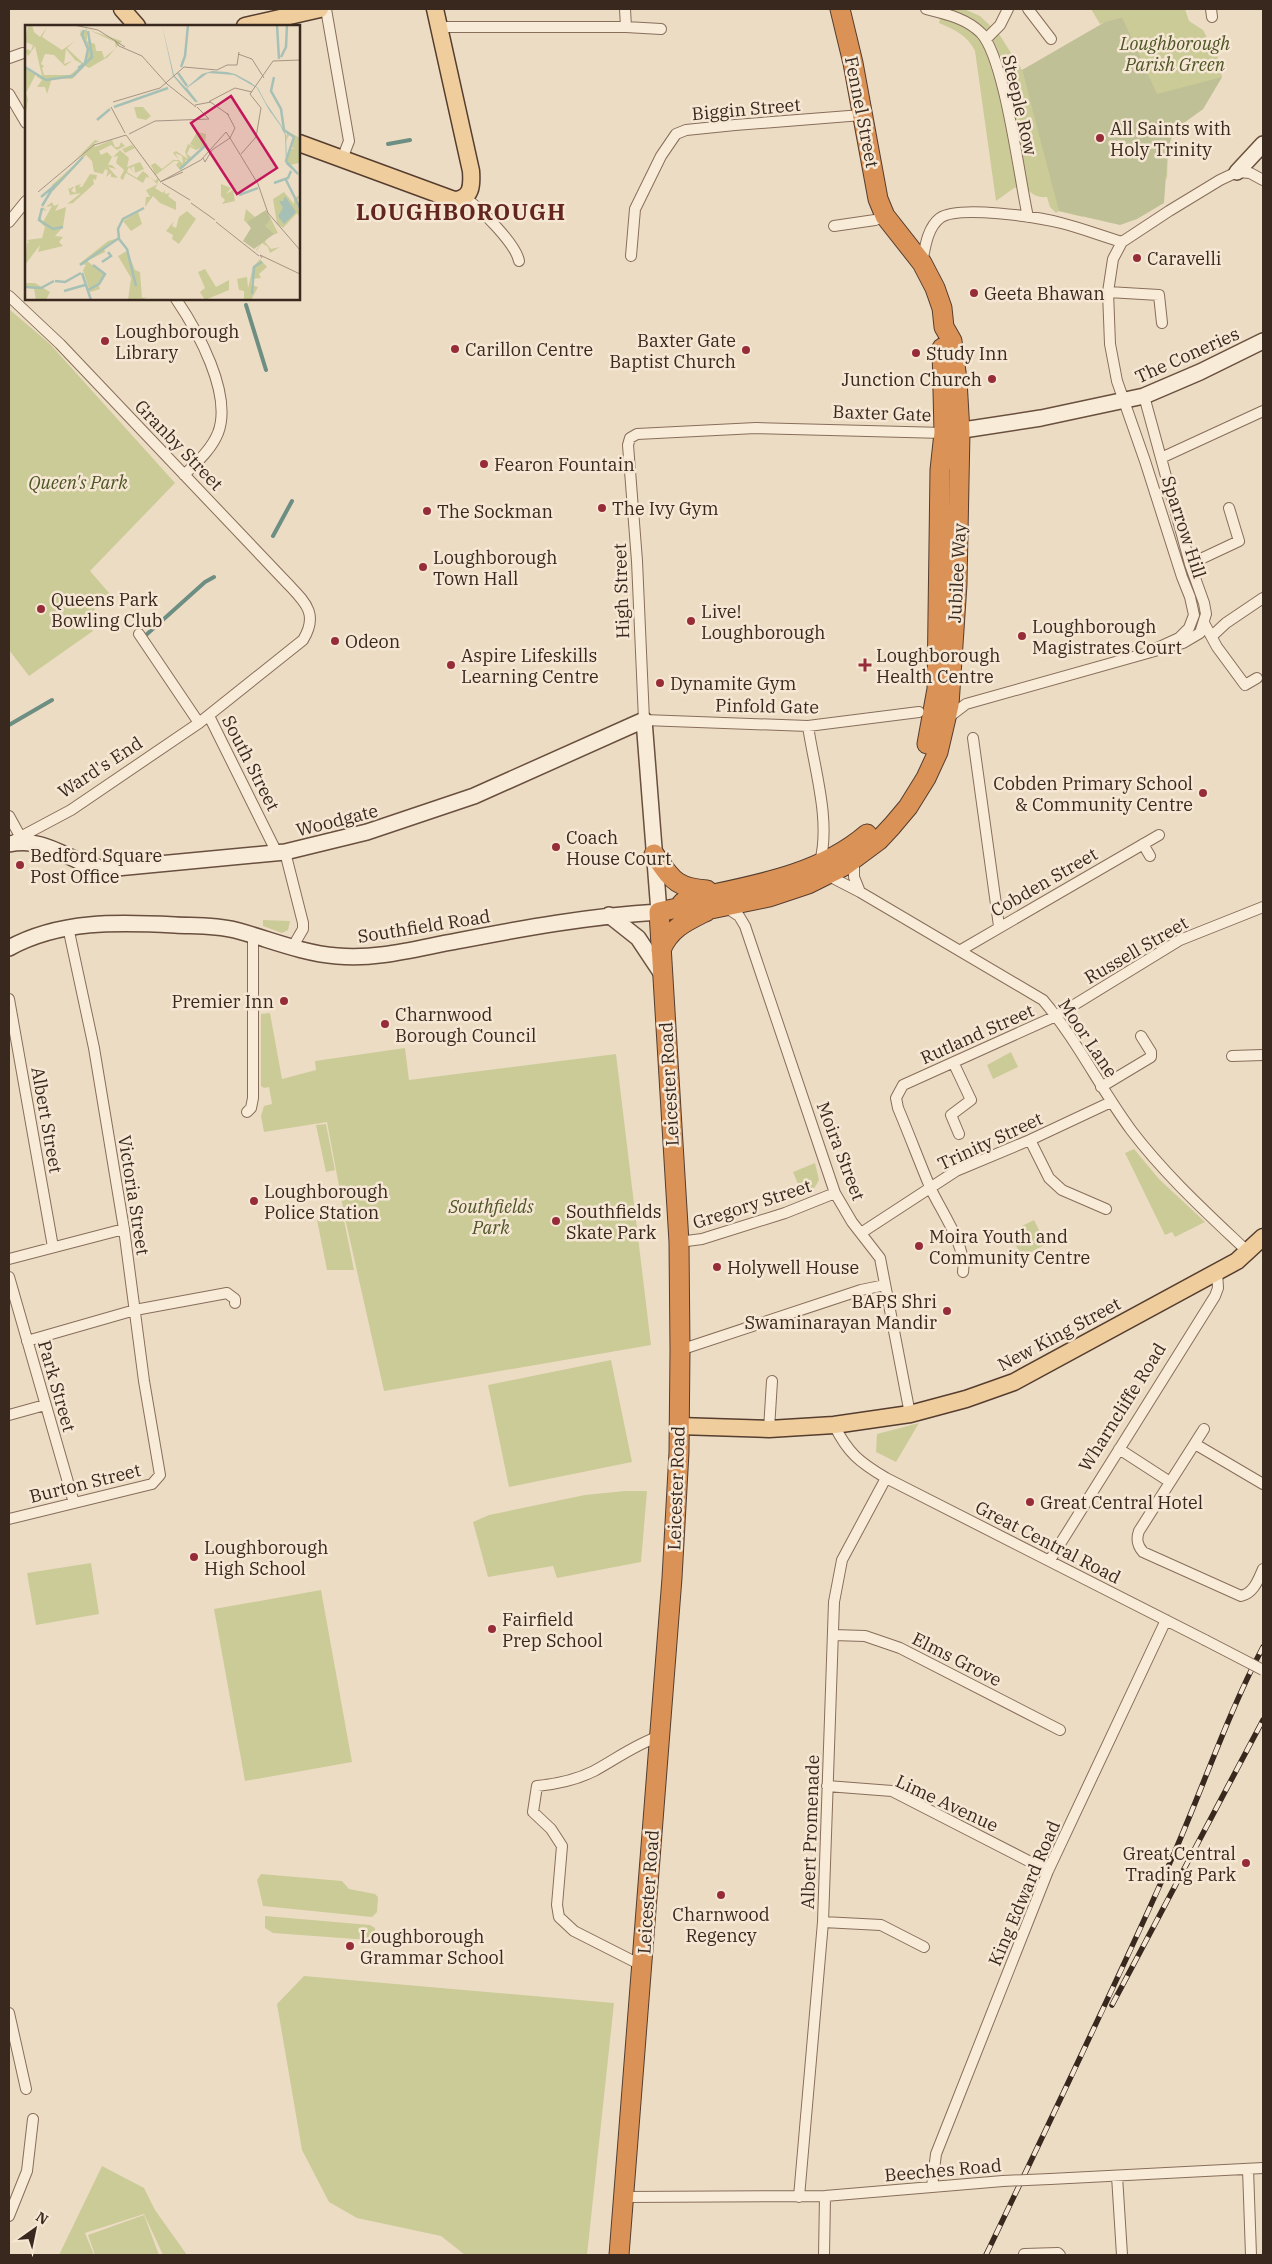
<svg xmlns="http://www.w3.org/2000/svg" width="1272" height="2264" viewBox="0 0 1272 2264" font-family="'IBM Plex Serif',serif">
	<rect width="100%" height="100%" fill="#eddcc4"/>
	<!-- green -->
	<path fill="#cbcb98" d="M943 9H964L980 16 999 34 1022 70 1043 146 1083 217 1059 211 1056 213 1050 207 1047 197C1037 198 1031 194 1025 186L1014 188 996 201 975 51C967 35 955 30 939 23Z
		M1091 9H1185L1189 21 1203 30 1219 60 1222 77 1203 109 1182 124 1172 136 1168 148 1167 180 1122 17 1100 24Z
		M9 309 50 344 175 483 90 571 110 594 85 619 93 631 29 676 9 650Z
		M263 920 290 921 288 930 282 933 263 926Z
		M270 1013 282 1079 316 1070 315 1061 405 1048 409 1080 616 1054 651 1345 384 1391 345 1218 327 1122 264 1132 261 1116 264 1106 272 1104 269 1087 264 1088 261 1086V1014Z
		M1011 1052 1018 1067 993 1079 987 1065Z
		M326 1124 335 1170 326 1172 316 1125Z
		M1134 1149 1159 1179 1205 1222 1175 1237 1172 1232 1165 1235 1125 1153Z
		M815 1163 819 1180 815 1187 803 1196 793 1172Z
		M343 1215 354 1270H327L317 1220Z
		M1034 1220 1046 1244 1026 1255 1024 1251 1019 1252 1010 1232Z
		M611 1360 632 1462 509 1487 488 1385Z
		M919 1423 896 1462 876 1452 877 1434Z
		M625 1491H647L641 1562 557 1578 553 1566 488 1577 473 1522 489 1515 585 1495Z
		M91 1563 99 1614 36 1625 27 1573Z
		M321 1590 352 1762 245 1781 214 1609Z
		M261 1874 342 1881 349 1889 375 1894 378 1897 377 1912 372 1917 263 1906 257 1880Z
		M265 1916 370 1925 375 1928V1936L373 1940H369L273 1933 265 1928Z
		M304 1976 614 2003 587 2255H465L441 2236 357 2218 329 2202 302 2150 277 2004Z
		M102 2166 144 2188 155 2210 187 2255H163L144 2214 85 2233 94 2255H59Z
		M144 2215 159 2255H95L88 2235Z"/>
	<!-- cemetery -->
	<path fill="#c0c097" d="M1122 17 1157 94 1222 77 1203 109 1181 125 1172 136 1168 148 1164 203 1137 219 1120 225 1059 211 1022 70 1105 22Z"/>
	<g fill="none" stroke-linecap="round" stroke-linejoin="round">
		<!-- stream -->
		<path stroke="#6d8e82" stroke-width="4" d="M388 144 410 140
			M246 305 266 370
			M273 536 292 501
			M146 635 205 582 214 577
			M9 725 52 700"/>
		<!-- street casing -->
		<g stroke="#876e5b" stroke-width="12">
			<path id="street" d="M326 9 349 141 342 159
				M625 9 626 27
				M926 9C946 14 966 18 981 33 1005 59 1019 177 1028 217
				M1028 9 1051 39
				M1211 9 1212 17
				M439 27H626L661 29
				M986 39 1000 25 1008 9
				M9 58 23 53
				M9 94 26 123
				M465 198C479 207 516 244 519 261
				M9 222 26 201
				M834 226 875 220 885 216
				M631 256 635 209 661 156 676 134 686 130 735 125 862 115
				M922 263C925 248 927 228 940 218 958 205 1038 217 1061 223 1081 228 1102 236 1122 242
				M1108 292 1159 295 1162 323
				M9 296 60 344 288 584C305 602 319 614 303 640L199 723 71 810 11 842
				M176 299C197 330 233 394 218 433 211 450 197 462 184 475
				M1161 458 1263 411
				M1190 564 1239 541 1229 508
				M1204 623 1217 647 1245 685 1257 678
				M139 634 199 723
				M1212 636 1226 623 1263 598
				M1155 649 1179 638 1189 628 1194 615 1190 597 1182 577 1145 461 1117 381 1110 344 1108 292 1113 259 1122 242 1169 211 1220 180 1237 172 1250 173 1263 180
				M919 712 808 726 644 720 637 561 628 445 630 438 637 434 756 428 944 433
				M209 716 277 853
				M949 717 966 704 1183 643 1200 633 1206 614 1204 603 1190 564 1144 396
				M808 726C814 768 831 820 820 862
				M973 738 999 926
				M9 816 20 836
				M1143 844 1150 856
				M285 852 303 923V929L292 948
				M854 859V877L860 892
				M827 875 860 892 1043 1000C1077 1040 1100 1088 1131 1130 1165 1175 1207 1213 1248 1252
				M724 906 739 916 745 926 835 1193 852 1222 880 1258 910 1414
				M961 950 1159 835
				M9 999 53 1247
				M1232 1056 1263 1055
				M954 1064 971 1100 951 1115 959 1134
				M1101 1087 1151 1057V1052L1141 1036
				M247 1112 251 1108 253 1098V935
				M1030 1140 1049 1178 1062 1190 1106 1209
				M861 1233 956 1171 1030 1140 1111 1102
				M679 1242 702 1239 785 1213 835 1193
				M9 1259 124 1229
				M963 1272C967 1246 940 1210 930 1187 919 1161 909 1134 898 1108L896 1098 903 1085 1056 1016 1180 940 1263 907
				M9 1277 74 1503
				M27 1341 135 1310 227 1293 235 1299V1303
				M680 1350 861 1290 885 1285
				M9 1415 45 1405
				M834 1425C848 1453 859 1462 886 1478L1205 1640
				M769 1429 772 1381
				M1204 1429 1139 1531C1136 1539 1137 1545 1143 1552L1241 1596C1254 1593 1258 1580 1263 1569
				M1195 1444 1263 1484
				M1119 1449 1170 1482
				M9 1519 152 1484 160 1475 144 1381 124 1229 94 1048 68 927
				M1050 1560 1215 1296 1218 1288 1217 1272
				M833 1635 865 1636 900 1648 1060 1730
				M827 1786 892 1791 1048 1871
				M823 1922 881 1925 924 1947
				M643 1966 574 1931 559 1917 557 1905 562 1846 551 1829 533 1812 537 1786C557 1784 576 1780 594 1771 616 1759 636 1744 660 1736
				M9 2013 26 2089
				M1248 2169 1251 2255
				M1117 2176 1122 2255
				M1050 2179 1263 2168
				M932 2186 936 2154 1048 1871 1166 1620
				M625 2197 825 2196 1003 2181
				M799 2197 823 1922 834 1602 842 1560 886 1478
				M9 2216 27 2171 33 2119
				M1024 2254 1058 2253 1060 2255
				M824 2255 825 2196"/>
		</g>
		<!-- secondary casing -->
		<g stroke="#694f3e" stroke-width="18">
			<path id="secondary" d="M1237 172 1263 144
				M950 432 1041 418 1144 396 1200 372 1263 341
				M9 844C49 836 69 864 106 869L285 852 367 832 474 796 644 720 659 912C590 916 524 928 457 941 418 948 377 960 337 956 301 953 269 939 235 930 215 925 194 926 175 925 118 922 60 920 9 948
				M609 915 638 938 662 974"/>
		</g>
		<!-- primary casing -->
		<g stroke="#553d2f" stroke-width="19">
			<path id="primary" d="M122 9 137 26
				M245 26 320 9
				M299 143 454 200C472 199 472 185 471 171L435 9
				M679 1426 769 1429 834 1425 910 1414 966 1399 1014 1382 1237 1261 1263 1237"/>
		</g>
		<!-- highway casing -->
		<g stroke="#553d2f" stroke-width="21">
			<path id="highway" d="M927 744 937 689 940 470 944 433 942 348
				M654 854C672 879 675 888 707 890
				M682 903 686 900C748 886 817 877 867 834
				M661 950C670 928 687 921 707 911
				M619 2255 672 1578 679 1452 680 1350 679 1242 659 912 677 908 711 909 769 897 808 884 844 866 879 840 892 826 908 807 926 778 938 752 949 705 957 584 960 432 957 380 952 341 944 327 942 308 935 288 922 263 885 216 878 199 853 63 840 9"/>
		</g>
		<!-- street -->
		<use href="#street" stroke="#f8ebd7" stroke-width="10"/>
		<!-- secondary -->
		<use href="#secondary" stroke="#f8ebd7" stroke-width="15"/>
		<!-- primary -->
		<use href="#primary" stroke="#f0cd9c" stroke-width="16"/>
		<!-- highway -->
		<use href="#highway" stroke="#db9256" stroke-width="19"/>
		<!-- rail casing -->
		<g stroke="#38281e" stroke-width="5.5">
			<path id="rail" d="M1112 2005 1263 1720
				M986 2255C1049 2123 1113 1991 1172 1858 1203 1788 1227 1715 1263 1647"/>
		</g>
		<!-- rail -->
		<use href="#rail" stroke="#f5e7d3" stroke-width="4" stroke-dasharray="11" stroke-linecap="butt"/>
		<!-- street-bridge casing -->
		<g stroke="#876e5b" stroke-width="12" stroke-linecap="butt">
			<path id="street-bridge" d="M1205 1640 1263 1670
				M1003 2181 1050 2179"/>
		</g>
		<!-- street-bridge -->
		<use href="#street-bridge" stroke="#f8ebd7" stroke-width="10"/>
	</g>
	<!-- markers -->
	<g fill="#952c38" stroke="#f5e7d3" stroke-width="2">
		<circle cx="1100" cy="138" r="5"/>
		<circle cx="1137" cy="258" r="5"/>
		<circle cx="974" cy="293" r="5"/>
		<circle cx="105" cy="341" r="5"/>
		<circle cx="455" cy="349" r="5"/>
		<circle cx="746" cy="350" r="5"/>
		<circle cx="916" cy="353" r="5"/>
		<circle cx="992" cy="379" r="5"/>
		<circle cx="484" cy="464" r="5"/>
		<circle cx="602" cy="508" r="5"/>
		<circle cx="427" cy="511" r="5"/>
		<circle cx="423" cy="567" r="5"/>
		<circle cx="41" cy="609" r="5"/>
		<circle cx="691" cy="621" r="5"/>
		<circle cx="1022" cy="636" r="5"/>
		<circle cx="335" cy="641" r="5"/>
		<circle cx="451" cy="665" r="5"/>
		<path d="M862.5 657.5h5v5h5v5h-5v5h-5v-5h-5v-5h5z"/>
		<circle cx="660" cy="683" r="5"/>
		<circle cx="1203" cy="793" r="5"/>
		<circle cx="556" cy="847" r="5"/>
		<circle cx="20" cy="865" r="5"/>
		<circle cx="284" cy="1001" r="5"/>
		<circle cx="385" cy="1024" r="5"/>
		<circle cx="254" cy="1201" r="5"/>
		<circle cx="556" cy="1221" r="5"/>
		<circle cx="919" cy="1246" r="5"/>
		<circle cx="717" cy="1267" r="5"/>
		<circle cx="947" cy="1311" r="5"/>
		<circle cx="1030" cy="1502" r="5"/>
		<circle cx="194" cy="1557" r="5"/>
		<circle cx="492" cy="1629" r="5"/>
		<circle cx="1246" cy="1863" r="5"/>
		<circle cx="721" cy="1895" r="5"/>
		<circle cx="350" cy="1946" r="5"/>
	</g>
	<g text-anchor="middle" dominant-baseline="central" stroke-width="5" stroke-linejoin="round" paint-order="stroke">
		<!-- park labels -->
		<g font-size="18" font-style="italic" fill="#4d5425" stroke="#f5e7d3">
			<text x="1175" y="43">Loughborough<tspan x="1175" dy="21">Parish Green</tspan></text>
			<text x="78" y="482">Queen's Park</text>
			<text x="491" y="1206">Southfields<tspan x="491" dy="21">Park</tspan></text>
		</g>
		<!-- street labels -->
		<g font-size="18" fill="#38281e" stroke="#f5e7d3">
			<text transform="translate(1020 105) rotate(77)">Steeple Row</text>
			<text transform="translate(746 109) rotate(-5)">Biggin Street</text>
			<text transform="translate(862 112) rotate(79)">Fennel Street</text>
			<text transform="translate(1187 355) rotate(-24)">The Coneries</text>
			<text transform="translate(882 413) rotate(2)">Baxter Gate</text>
			<text transform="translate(179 445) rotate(46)">Granby Street</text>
			<text transform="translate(1184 527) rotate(72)">Sparrow Hill</text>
			<text transform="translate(957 573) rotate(-87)">Jubilee Way</text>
			<text transform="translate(621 591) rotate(-92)">High Street</text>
			<text transform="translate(767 706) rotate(1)">Pinfold Gate</text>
			<text transform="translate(251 763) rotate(63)">South Street</text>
			<text transform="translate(100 767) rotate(-33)">Ward's End</text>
			<text transform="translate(337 820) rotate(-14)">Woodgate</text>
			<text transform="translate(1044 882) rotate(-30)">Cobden Street</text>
			<text transform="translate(424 926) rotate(-9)">Southfield Road</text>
			<text transform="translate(1136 950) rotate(-30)">Russell Street</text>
			<text transform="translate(977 1034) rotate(-24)">Rutland Street</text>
			<text transform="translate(1088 1038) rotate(56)">Moor Lane</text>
			<text transform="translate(669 1084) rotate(-93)">Leicester Road</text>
			<text transform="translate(47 1120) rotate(80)">Albert Street</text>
			<text transform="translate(990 1141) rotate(-25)">Trinity Street</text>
			<text transform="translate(841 1151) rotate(69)">Moira Street</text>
			<text transform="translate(134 1195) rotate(81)">Victoria Street</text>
			<text transform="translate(752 1204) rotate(-18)">Gregory Street</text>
			<text transform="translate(1059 1334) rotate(-28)">New King Street</text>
			<text transform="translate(57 1386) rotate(74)">Park Street</text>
			<text transform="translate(1122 1407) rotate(-58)">Wharncliffe Road</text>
			<text transform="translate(85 1483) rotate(-14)">Burton Street</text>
			<text transform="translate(676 1488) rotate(-88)">Leicester Road</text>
			<text transform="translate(1048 1542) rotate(27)">Great Central Road</text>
			<text transform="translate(957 1659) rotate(27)">Elms Grove</text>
			<text transform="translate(947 1803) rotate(25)">Lime Avenue</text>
			<text transform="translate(810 1832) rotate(-88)">Albert Promenade</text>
			<text transform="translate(648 1892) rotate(-86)">Leicester Road</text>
			<text transform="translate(1024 1893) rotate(-67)">King Edward Road</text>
			<text transform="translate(943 2170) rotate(-5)">Beeches Road</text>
		</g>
		<!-- poi labels -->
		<g font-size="18" fill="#38281e" stroke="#f5e7d3" text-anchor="start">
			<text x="1110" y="128">All Saints with<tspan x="1110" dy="21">Holy Trinity</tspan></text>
			<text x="1147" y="258">Caravelli</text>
			<text x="984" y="293">Geeta Bhawan</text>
			<text x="115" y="331">Loughborough<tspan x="115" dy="21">Library</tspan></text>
			<text x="736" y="340" text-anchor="end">Baxter Gate<tspan x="736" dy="21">Baptist Church</tspan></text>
			<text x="465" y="349">Carillon Centre</text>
			<text x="926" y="353">Study Inn</text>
			<text x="982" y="379" text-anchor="end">Junction Church</text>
			<text x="494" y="464">Fearon Fountain</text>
			<text x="612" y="508">The Ivy Gym</text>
			<text x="437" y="511">The Sockman</text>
			<text x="433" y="557">Loughborough<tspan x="433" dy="21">Town Hall</tspan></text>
			<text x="51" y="599">Queens Park<tspan x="51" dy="21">Bowling Club</tspan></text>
			<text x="701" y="611">Live!<tspan x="701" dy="21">Loughborough</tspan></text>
			<text x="1032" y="626">Loughborough<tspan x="1032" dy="21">Magistrates Court</tspan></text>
			<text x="345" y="641">Odeon</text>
			<text x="461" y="655">Aspire Lifeskills<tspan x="461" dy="21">Learning Centre</tspan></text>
			<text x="876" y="655">Loughborough<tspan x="876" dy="21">Health Centre</tspan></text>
			<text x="670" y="683">Dynamite Gym</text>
			<text x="1193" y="783" text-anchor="end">Cobden Primary School<tspan x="1193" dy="21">&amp; Community Centre</tspan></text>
			<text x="566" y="837">Coach<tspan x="566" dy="21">House Court</tspan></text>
			<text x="30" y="855">Bedford Square<tspan x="30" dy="21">Post Office</tspan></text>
			<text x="274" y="1001" text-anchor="end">Premier Inn</text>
			<text x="395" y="1014">Charnwood<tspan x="395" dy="21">Borough Council</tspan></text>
			<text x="264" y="1191">Loughborough<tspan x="264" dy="21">Police Station</tspan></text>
			<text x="566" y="1211">Southfields<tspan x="566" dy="21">Skate Park</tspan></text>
			<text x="929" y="1236">Moira Youth and<tspan x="929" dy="21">Community Centre</tspan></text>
			<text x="727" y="1267">Holywell House</text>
			<text x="937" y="1301" text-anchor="end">BAPS Shri<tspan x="937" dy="21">Swaminarayan Mandir</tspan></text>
			<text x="1040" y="1502">Great Central Hotel</text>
			<text x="204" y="1547">Loughborough<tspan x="204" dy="21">High School</tspan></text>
			<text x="502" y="1619">Fairfield<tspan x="502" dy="21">Prep School</tspan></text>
			<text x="1236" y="1853" text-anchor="end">Great Central<tspan x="1236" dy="21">Trading Park</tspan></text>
			<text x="721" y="1914" text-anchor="middle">Charnwood<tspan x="721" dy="21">Regency</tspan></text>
			<text x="360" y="1936">Loughborough<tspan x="360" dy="21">Grammar School</tspan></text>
		</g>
		<!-- district labels -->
		<g font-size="22" font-weight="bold" letter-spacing="1" fill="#63261f" stroke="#f5e7d3">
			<text x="461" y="211">LOUGHBOROUGH</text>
		</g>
	</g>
	<!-- overview -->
	<g transform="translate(25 25)">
		<rect width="275" height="275" fill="#eddcc4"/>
		<path d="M3 0H7L9 7 15 12 22 2 17 12 37 25 50 16 42 23 59 39 63 23 61 15 55 10 56 4 57 8 62 3V16L70 19 71 26H77L79 33 91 23 90 17 64 5 97 16 83 32 64 43 50 35 41 24 39 39 47 36 40 41 29 30 20 29 16 39 19 41 17 43 19 50H45L57 40 59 42 47 54 27 53 22 69 20 62H12L17 55 11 51H17L10 21 0 36 3 31 0 27 2 24 6 26 8 20 0 17ZM0 42 11 49 1 68 3 74 0 94ZM109 82H118L126 91 121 95 112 93ZM262 106 275 113V138L264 140 262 136 265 124H270L267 123 268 111 264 110 261 117ZM172 107 181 109 180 121 171 125 165 122 162 129 167 133 163 137 160 134 161 138 155 145 151 140 154 136H149L131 150 134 155 132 159 123 150 124 153 121 152 118 158 101 148 98 155 95 153 99 145 91 138 93 131 88 132 95 125 104 133 102 142 115 137 119 144 110 148 109 141 106 143 109 148 104 142 102 147 112 153 118 146 130 156 133 153 110 123 100 128 97 124 107 120 112 125 130 149 126 140 130 138 137 144 148 135H154L158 139 157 131 150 128 154 135 148 128 151 126 163 134 160 127 163 119 171 123 165 119ZM70 115 74 116 69 119 70 122 87 115 90 122H94L96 117 100 121 92 125 86 120 74 126 76 130 82 127 87 132 83 140H87L91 144 83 142 93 153 86 152V148L81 152 83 146 80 144 78 149 69 147 67 136 61 130 28 166 27 160 56 134 58 128 46 139ZM65 149 72 150 71 155 68 154 69 159 48 178 42 179 56 168 45 170 43 163 45 164 47 162H49L46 166 51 168 50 161 56 159 54 162H57ZM133 159 130 163 138 168 140 165V169L145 168 143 171 151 177V185L135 178 128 171 120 182 121 172H125L121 165ZM196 159 206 163 201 169 208 165 210 176 197 179 200 175 196 171ZM259 167 269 179V173L275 170 272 176 275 193 272 188 258 203 252 199 248 174ZM27 177 29 181 34 179 30 186 41 182 38 202 30 211 38 212 34 217 38 221 13 227 15 220 0 240 2 218 18 215 4 218 2 215 17 213 20 202 14 196 16 185 18 182 22 186 18 185 15 192 18 197 27 181 21 182ZM221 184 230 192 224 197 242 198 246 194 253 208 242 212 240 217 246 224 255 222 245 228 243 222 237 218 232 225 237 228 231 225 238 216 219 195ZM162 186 171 194 154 219 147 214 148 210 141 206 149 196 147 201 151 203 154 192ZM113 187 117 199 106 206 98 196ZM93 213 79 223 80 227 62 236 79 249 73 259 75 264 65 267 58 245 61 240 54 239 83 216 94 213 100 221ZM102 226 110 245 115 247 117 273 122 272 117 275H103L106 253 93 231ZM235 234 242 242 234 249 236 253 227 254 226 260 233 262 226 275H219V266L214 265 212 254 222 252 223 263 228 242ZM180 244 191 262 204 255V265L180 275 175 267 180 263 173 247ZM0 258H10L25 267 21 275H11L9 264 0 262Z" fill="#cbcb98"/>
		<path d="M241 185 246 194 240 201 249 209 229 224 218 216 226 203 222 197Z" fill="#c0c097"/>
		<path d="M137 0 149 50 161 63 177 49 187 46 202 47 210 49 225 57 233 63 241 78 256 100 261 110 262 138 275 152 261 139 260 110 255 100 244 85 232 63 209 50 183 48 162 63 173 77H170L148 51ZM260 171 271 187 259 199 253 191 258 183 254 176H258Z" fill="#a6c0b6"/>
		<path fill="none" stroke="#a6c0b6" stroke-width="2.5" d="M252 0 254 34M256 32 261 22 262 0M0 42 21 55 48 51 67 32 63 6M156 42 160 31 163 0M53 43 60 38 63 24 57 10 59 5M153 48 162 61M249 52 246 66 256 84 259 105 269 112 261 136 273 149M89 82 143 63M72 95 85 84M155 144 182 119M261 155 275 183M249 158 263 153 266 146M214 170 233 163M16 172 34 157M17 181 26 166 58 132M17 183 14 195 28 204 38 202M94 214 102 224 111 261M77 237 86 231 83 227M55 240 94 213 93 204 98 194 119 183M57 248 66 275M30 256 40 257 56 248M0 262 16 263 29 256M63 265 74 259 80 249 68 240M39 266 60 260M227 269 229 242 237 237"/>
		<path fill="none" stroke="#a59482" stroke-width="1" d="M49 0 73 5 100 22M90 16 94 21 117 31 142 59 171 82M213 29 227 34 239 53M184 76 204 90M185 76 210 63 227 67M88 77 135 63 159 42 192 45 202 40H212L214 27M170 80 186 77M86 82 100 108M202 88 210 103 205 113 233 159 243 188 275 225M104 109 130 96 184 94 172 82M101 110 135 156M216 129 231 112 236 83 225 69 248 36 275 35M158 147 135 157 176 135 201 107 205 113 187 125 180 137 178 133M137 158 165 175M13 167 69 120 101 110M166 178 190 195M191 197 234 231M237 233 235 230 275 249"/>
		<path fill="#c2185b" fill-opacity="0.15" stroke="#c2185b" stroke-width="2.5" d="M206 71 252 143 212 169 166 98Z"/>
		<rect width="275" height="275" fill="none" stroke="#38281e" stroke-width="2.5"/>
	</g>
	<!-- border -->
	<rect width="1272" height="2264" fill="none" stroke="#38281e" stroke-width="20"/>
	<!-- north arrow -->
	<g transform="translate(35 2229) rotate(33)" stroke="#f5e7d3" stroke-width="4" paint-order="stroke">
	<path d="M0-4L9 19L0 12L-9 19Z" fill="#38281e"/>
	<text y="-8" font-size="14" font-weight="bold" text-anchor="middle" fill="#38281e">N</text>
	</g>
</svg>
